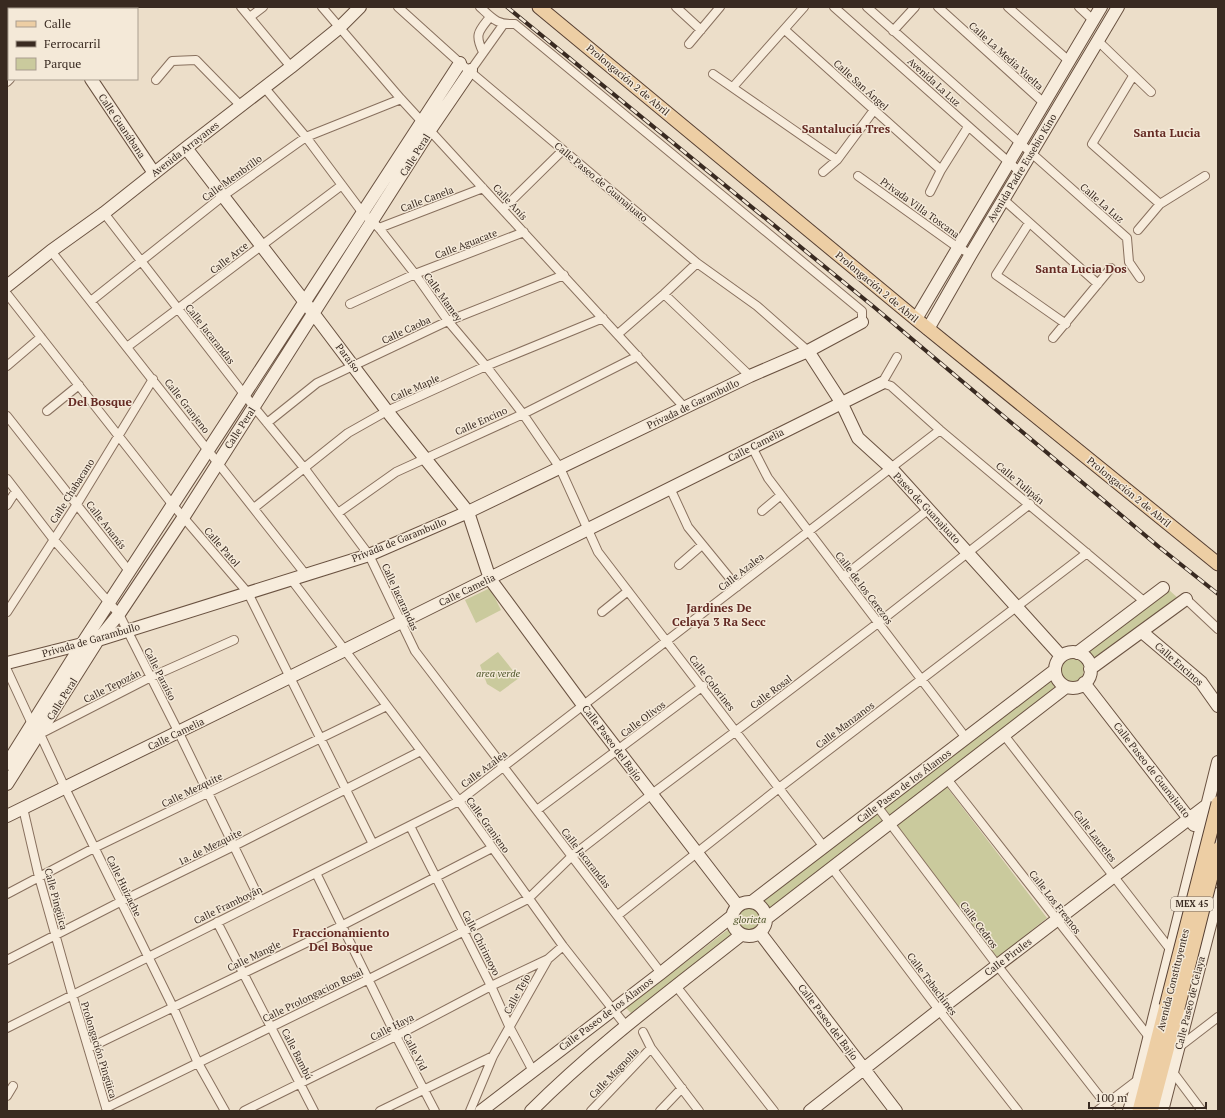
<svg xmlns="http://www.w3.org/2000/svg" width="1225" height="1118" viewBox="0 0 1225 1118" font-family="'PT Serif',serif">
	<rect width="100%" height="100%" fill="#ecdec9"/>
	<!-- green -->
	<path fill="#caca9d" d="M490 588 501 610 476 623 465 600Z
		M1169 590 1179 599 1095 660 1088 651Z
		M498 652 519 678 500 692 487 684 480 665Z
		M1070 656C1087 659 1087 667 1080 681L1069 683C1058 675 1058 672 1062 660Z
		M1053 676 1055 683 1060 686 772 910 764 900Z
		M946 786 1047 918 997 958 895 825Z
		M738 918a12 12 0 1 1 24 0a12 12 0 1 1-24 0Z
		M730 928 731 932 735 935 632 1014 626 1008Z"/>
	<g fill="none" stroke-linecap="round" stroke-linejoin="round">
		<!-- street casing -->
		<g stroke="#88705e" stroke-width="10">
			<path id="street" d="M241 7 291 67
				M322 7 401 99 685 408
				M398 7 460 63 697 263 757 306 808 351
				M480 7C493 19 497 25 515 24L862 311V322
				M676 7 701 30
				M834 7 1020 172
				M867 7 1127 238 1129 262 1140 278
				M938 7 1044 103
				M1008 7 1069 61
				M1079 7 1093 20
				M130 9 131 7
				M250 17 263 7
				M785 30 941 170
				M893 31 915 7
				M1098 41 1151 92
				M689 44 720 7
				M483 52C474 34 479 31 490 17
				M471 70 503 25
				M713 74 837 160
				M1133 76 1092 144 1160 204
				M156 80 172 61 196 60 241 106
				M7 82 10 79
				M264 87 306 137 362 212 379 228 415 274 448 321 486 366 523 414 560 468 598 552 824 847
				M733 87 804 7
				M823 172 837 160 874 110
				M858 176 957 247 971 254
				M930 192 941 170 968 127
				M1003 199 1098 284
				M503 209 563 150
				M104 213 254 407 305 469 369 555 415 651 661 973
				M1029 223 996 275 1066 324
				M379 228 483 188
				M1138 230 1160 204 1205 176
				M51 251 306 575
				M7 294 172 504 248 593 373 844
				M664 294 750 376
				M91 301 223 196 306 137 401 99
				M350 304 415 274 524 232
				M618 334 664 294 697 263
				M1053 338 1111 268
				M127 347 342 185
				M897 357 882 383 891 386 940 430 1145 602
				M7 366 41 337
				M47 411 79 385
				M7 416 129 571
				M267 423 317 383 448 321 564 275
				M752 447 768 478 966 738
				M7 479 54 540 119 614 179 733 260 900
				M670 488 688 527 737 587
				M7 505 16 491
				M254 508 348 433 387 411 486 366 603 318
				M762 511 781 495
				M338 513 396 472 523 414 638 356
				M679 565 702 545
				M843 577 929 509
				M291 579 459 801 563 946 626 1026
				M1186 599 1218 629
				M7 612 77 504 153 379
				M602 612 628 591
				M7 670 32 724 40 734 65 788 173 1007 198 1063 225 1111
				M40 734 151 677 234 640
				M1004 735 1170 949
				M947 779 1149 1037
				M877 806 997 965 1111 1111
				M23 808 39 877 72 994 107 1111
				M537 810 703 686
				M410 826 491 986 510 1028 533 1071
				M832 868 939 1010 1018 1111
				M316 873 396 1036 435 1111
				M7 894 94 848 387 706
				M618 915 779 788 1087 553
				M217 922 314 1111
				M7 960 120 902 234 846 421 751
				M676 986 774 1111
				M7 1028 459 801 940 430
				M643 1032 651 1048 699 1111
				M1179 1047 1218 1017
				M89 1048 341 926 492 848
				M1172 1071 1202 1111
				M7 1096 13 1086
				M106 1108 367 980 528 899 572 856 652 794 736 731 878 623 1030 504
				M244 1111 396 1036 491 986 548 959
				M380 1111 493 1056
				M470 1111 493 1056 548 959 563 946
				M591 1111 651 1048
				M660 1111 682 1088
				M1097 1111 1139 1079"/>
		</g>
		<!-- secondary casing -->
		<g stroke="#6a5241" stroke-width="14">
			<path id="secondary" d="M42 7 43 9
				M91 79 154 173
				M186 148 304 301 387 411 468 512 490 579 583 705 737 905
				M7 286 51 251 104 213 186 148 291 67 339 28 360 7
				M916 319 1101 7
				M928 329 971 254 1118 7
				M808 351 841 402 858 438 891 468 1061 656
				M1142 632 1201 682 1218 706
				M1055 670a18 18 0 1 1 36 0a18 18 0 1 1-36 0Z
				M1077 653 1163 588
				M7 663 98 640 369 555 468 512 750 376 808 351 862 322
				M1090 669 1186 599
				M1084 683 1194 825
				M7 764 82 644 460 63
				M7 784 98 640 119 614 183 518 430 130 471 70
				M7 816 345 650 882 383
				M753 901 1055 670
				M732 919a17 17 0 1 1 34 0a17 17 0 1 1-34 0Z
				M767 918 1066 687
				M760 933 896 1111
				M481 1111 661 973 731 917
				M531 1111C596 1046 669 992 741 935
				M810 1111 939 1010 1207 805
				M1129 1111 1139 1079 1218 762
				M1162 1111 1218 894"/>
		</g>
		<!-- primary casing -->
		<g stroke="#563f32" stroke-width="15">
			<path id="primary" d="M539 7 916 319 1218 564
				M1139 1111 1166 1006
				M1151 1111 1178 1008"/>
		</g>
		<!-- street -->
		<use href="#street" stroke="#f7ecdc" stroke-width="8"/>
		<!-- secondary -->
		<use href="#secondary" stroke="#f7ecdc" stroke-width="12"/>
		<!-- primary -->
		<use href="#primary" stroke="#edcea4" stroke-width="13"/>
		<!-- rail casing -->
		<g stroke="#392a21" stroke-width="4">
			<path id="rail" d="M507 7 874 307 1159 547 1218 594"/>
		</g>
		<!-- rail -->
		<use href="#rail" stroke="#f4e9d8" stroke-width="2.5" stroke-dasharray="8" stroke-linecap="butt"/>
		<!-- primary-bridge casing -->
		<g stroke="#563f32" stroke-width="15" stroke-linecap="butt">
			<path id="primary-bridge" d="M1166 1006 1218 803
				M1178 1008 1218 849"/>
		</g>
		<!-- primary-bridge -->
		<use href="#primary-bridge" stroke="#edcea4" stroke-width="13"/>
	</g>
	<g text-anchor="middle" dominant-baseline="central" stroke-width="3" stroke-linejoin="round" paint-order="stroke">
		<!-- shield labels -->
		<rect fill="#f4e9d8" stroke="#716358" stroke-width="1" x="1171" y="897" width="42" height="14" rx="3"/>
		<g font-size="9" font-weight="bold" fill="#392a21">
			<text x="1192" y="904">MEX 45</text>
		</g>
		<!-- street labels -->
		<g font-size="10" fill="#392a21" stroke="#f4e9d8">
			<text transform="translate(1006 56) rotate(42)">Calle La Media Vuelta</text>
			<text transform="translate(628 80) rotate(40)">Prolongación 2 de Abril</text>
			<text transform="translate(934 82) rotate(42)">Avenida La Luz</text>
			<text transform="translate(861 85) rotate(42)">Calle San Ángel</text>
			<text transform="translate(122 126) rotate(56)">Calle Guanábana</text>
			<text transform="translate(185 149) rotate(-38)">Avenida Arrayanes</text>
			<text transform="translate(415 155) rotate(-58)">Calle Peral</text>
			<text transform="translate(1022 168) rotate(-59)">Avenida Padre Eusebio Kino</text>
			<text transform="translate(232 178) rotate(-36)">Calle Membrillo</text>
			<text transform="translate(601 182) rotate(40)">Calle Paseo de Guanajuato</text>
			<text transform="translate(427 199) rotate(-21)">Calle Canela</text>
			<text transform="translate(510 202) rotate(47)">Calle Anís</text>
			<text transform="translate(1102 203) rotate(41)">Calle La Luz</text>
			<text transform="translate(920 208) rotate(36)">Privada Villa Toscana</text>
			<text transform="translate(466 244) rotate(-21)">Calle Aguacate</text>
			<text transform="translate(229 258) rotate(-38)">Calle Arce</text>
			<text transform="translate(877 287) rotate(40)">Prolongación 2 de Abril</text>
			<text transform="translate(443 297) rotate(54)">Calle Mamey</text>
			<text transform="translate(406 330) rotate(-25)">Calle Caoba</text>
			<text transform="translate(210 334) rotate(52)">Calle Jacarandas</text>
			<text transform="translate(348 358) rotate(53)">Paraíso</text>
			<text transform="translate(415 388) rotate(-24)">Calle Maple</text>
			<text transform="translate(693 404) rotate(-26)">Privada de Garambullo</text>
			<text transform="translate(187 406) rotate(52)">Calle Granjeno</text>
			<text transform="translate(481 421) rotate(-24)">Calle Encino</text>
			<text transform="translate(240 428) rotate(-57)">Calle Peral</text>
			<text transform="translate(756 445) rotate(-27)">Calle Camelia</text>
			<text transform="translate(1020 483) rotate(40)">Calle Tulipán</text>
			<text transform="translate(72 491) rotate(-58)">Calle Chabacano</text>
			<text transform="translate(1129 492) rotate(39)">Prolongación 2 de Abril</text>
			<text transform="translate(927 508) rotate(47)">Paseo de Guanajuato</text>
			<text transform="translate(106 525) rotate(52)">Calle Ananás</text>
			<text transform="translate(399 540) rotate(-22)">Privada de Garambullo</text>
			<text transform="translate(222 547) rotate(49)">Calle Patol</text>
			<text transform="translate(741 572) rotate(-38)">Calle Azalea</text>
			<text transform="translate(864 588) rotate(53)">Calle de los Cerezos</text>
			<text transform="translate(467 590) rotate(-26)">Calle Camelia</text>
			<text transform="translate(400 597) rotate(65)">Calle Jacarandas</text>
			<text transform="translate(91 640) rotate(-16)">Privada de Garambullo</text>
			<text transform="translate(1179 664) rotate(41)">Calle Encinos</text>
			<text transform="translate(160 674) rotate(63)">Calle Paraíso</text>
			<text transform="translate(712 683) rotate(52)">Calle Colorines</text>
			<text transform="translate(112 686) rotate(-27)">Calle Tepozán</text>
			<text transform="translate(771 692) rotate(-37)">Calle Rosal</text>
			<text transform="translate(62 699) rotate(-58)">Calle Peral</text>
			<text transform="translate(643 719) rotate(-37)">Calle Olivos</text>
			<text transform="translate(845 725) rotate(-37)">Calle Manzanos</text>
			<text transform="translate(176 734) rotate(-26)">Calle Camelia</text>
			<text transform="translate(612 743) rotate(53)">Calle Paseo del Bajío</text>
			<text transform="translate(484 769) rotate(-37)">Calle Azalea</text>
			<text transform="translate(1152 770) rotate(52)">Calle Paseo de Guanajuato</text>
			<text transform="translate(904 786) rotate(-37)">Calle Paseo de los Álamos</text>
			<text transform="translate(192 790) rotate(-26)">Calle Mezquite</text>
			<text transform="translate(488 825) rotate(54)">Calle Granjeno</text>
			<text transform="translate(1095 836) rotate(52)">Calle Laureles</text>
			<text transform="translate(210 847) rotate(-26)">1a. de Mezquite</text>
			<text transform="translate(586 858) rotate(52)">Calle Jacarandas</text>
			<text transform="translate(124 886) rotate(64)">Calle Huizache</text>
			<text transform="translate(56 899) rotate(75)">Calle Pingüica</text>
			<text transform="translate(1055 902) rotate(52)">Calle Los Fresnos</text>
			<text transform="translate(228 905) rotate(-26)">Calle Framboyán</text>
			<text transform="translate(979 925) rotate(53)">Calle Cedros</text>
			<text transform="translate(481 943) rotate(63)">Calle Chirimoyo</text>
			<text transform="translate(254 956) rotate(-26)">Calle Mangle</text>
			<text transform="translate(1008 957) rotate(-37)">Calle Pirules</text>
			<text transform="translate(1173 980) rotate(-76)">Avenida Constituyentes</text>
			<text transform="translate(932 984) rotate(53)">Calle Tabachines</text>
			<text transform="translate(517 994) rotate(-61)">Calle Tejo</text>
			<text transform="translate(313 995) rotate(-26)">Calle Prolongacion Rosal</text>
			<text transform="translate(1190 1003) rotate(-76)">Calle Paseo de Celaya</text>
			<text transform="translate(606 1014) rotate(-37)">Calle Paseo de los Álamos</text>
			<text transform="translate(828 1022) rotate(53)">Calle Paseo del Bajío</text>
			<text transform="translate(392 1027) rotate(-27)">Calle Haya</text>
			<text transform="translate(99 1050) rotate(73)">Prolongación Pingüica</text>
			<text transform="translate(415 1052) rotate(63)">Calle Vid</text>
			<text transform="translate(297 1054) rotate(63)">Calle Bambú</text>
			<text transform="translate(614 1073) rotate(-46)">Calle Magnolia</text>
		</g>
		<!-- park labels -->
		<g font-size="10" font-style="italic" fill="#4e5529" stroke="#f4e9d8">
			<text x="498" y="673">area verde</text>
			<text x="750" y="919">glorieta</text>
		</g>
		<!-- quarter labels -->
		<g font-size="12" font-weight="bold" fill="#642a23" stroke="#f4e9d8">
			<text x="846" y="128">Santalucia Tres</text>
			<text x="1167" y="132">Santa Lucia</text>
			<text x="1081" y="268">Santa Lucia Dos</text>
			<text x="100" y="401">Del Bosque</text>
			<text x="719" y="607">Jardines De<tspan x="719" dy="14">Celaya 3 Ra Secc</tspan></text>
			<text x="341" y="932">Fraccionamiento<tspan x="341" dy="14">Del Bosque</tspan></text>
		</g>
	</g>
	<!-- border -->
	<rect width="1225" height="1118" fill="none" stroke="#392a21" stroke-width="16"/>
	<!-- legend -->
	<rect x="8" y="8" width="130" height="72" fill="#f4e9d8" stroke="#a99d8f"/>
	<rect x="16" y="21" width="20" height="6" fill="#edcea4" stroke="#a99d8f"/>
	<text x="44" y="28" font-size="12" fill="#392a21">Calle</text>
	<rect x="16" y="41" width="20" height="6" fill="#392a21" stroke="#a99d8f"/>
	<text x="44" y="48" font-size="12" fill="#392a21">Ferrocarril</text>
	<rect x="16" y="58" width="20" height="12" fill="#caca9d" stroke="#a99d8f"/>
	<text x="44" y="68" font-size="12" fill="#392a21">Parque</text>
	<!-- scale -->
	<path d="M1089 1102v6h117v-6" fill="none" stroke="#392a21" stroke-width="2"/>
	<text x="1095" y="1102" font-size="12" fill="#392a21" stroke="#f4e9d8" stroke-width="3" paint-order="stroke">100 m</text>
</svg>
